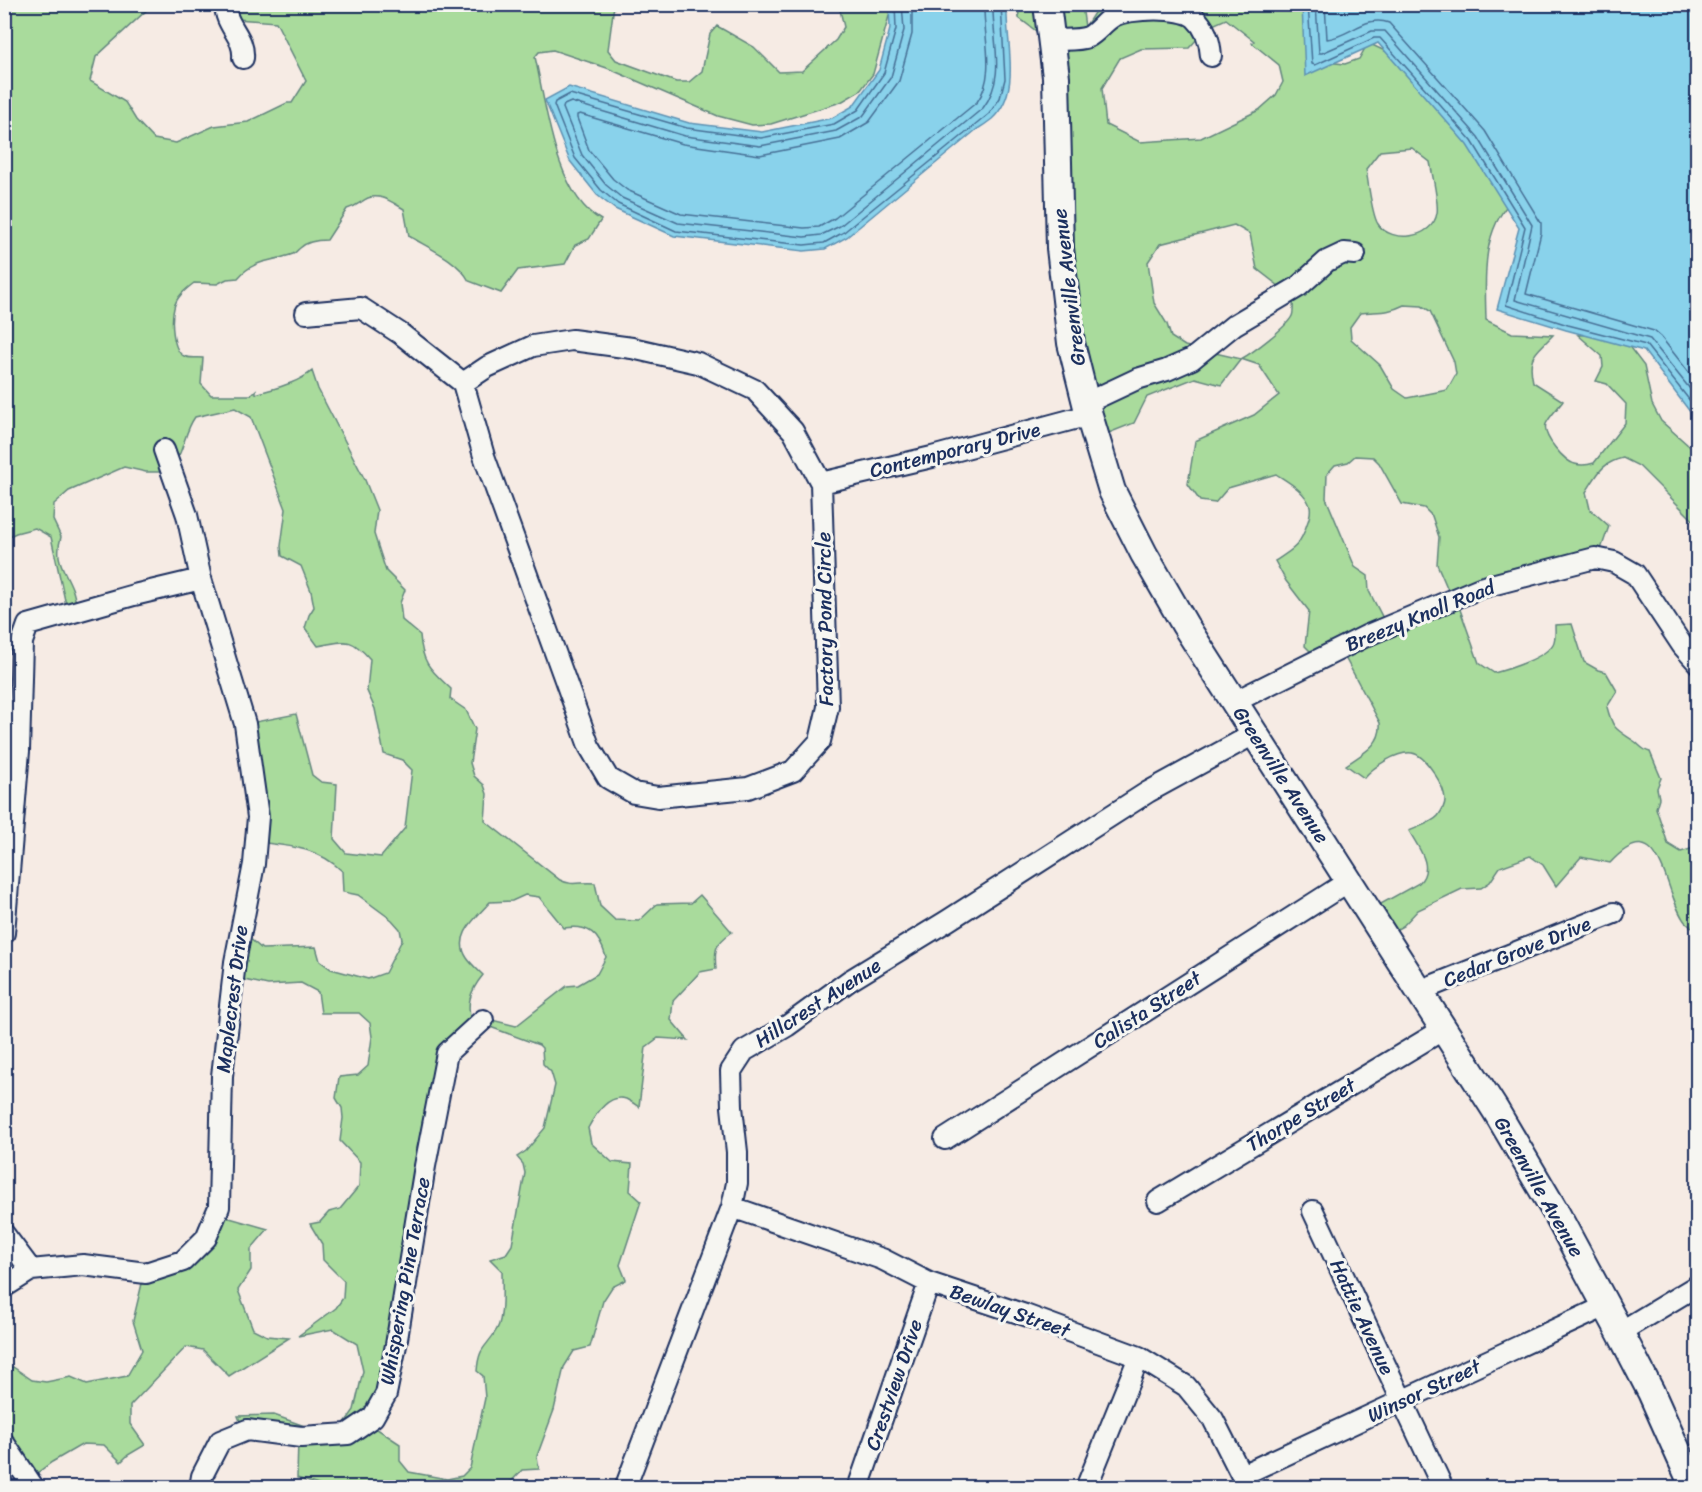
<svg xmlns="http://www.w3.org/2000/svg" width="1702" height="1492" viewBox="0 0 1702 1492" font-family="Sriracha,sans-serif">
	<rect width="100%" height="100%" fill="#f6ebe4"/>
	<filter id="ink" filterUnits="userSpaceOnUse"><feTurbulence type="fractalNoise" baseFrequency=".0167" numOctaves="2"/><feDisplacementMap in="SourceGraphic" scale="12" xChannelSelector="R" yChannelSelector="G"/><feConvolveMatrix kernelMatrix="1 2 1 2 8 2 1 2 1" color-interpolation-filters="sRGB"/></filter>
	<g filter="url(#ink)">
		<!-- green -->
		<path fill="#a9db9c" stroke="#62857d" stroke-width="1.5" fill-rule="evenodd" d="M5 5H163L147 10 96 57 90 81 125 102 136 120 154 139 176 143 214 126 248 122 287 103H292L306 81 276 22 236 19 235 5H614L608 50 616 60 676 82H689L702 71 710 34 717 26 754 47 779 72 802 71 836 40 844 27 840 10 835 5H892L873 74 860 91 841 102 771 124 752 125 718 116 607 68 553 50 539 52 535 57C546 104 555 195 601 220L589 239 575 245 565 264 518 270 501 293 469 281C458 260 429 248 409 236L404 209C393 203 381 193 368 198 361 201 358 206 347 209L327 240C318 240 307 241 300 248 296 251 297 252 293 254 272 262 254 259 238 278L227 279 217 284 194 283C186 289 176 297 174 308 171 319 172 351 184 356 189 359 198 357 203 358L201 384 211 395H251L256 390V394C275 388 296 384 312 371L318 389 365 480 377 510 374 534 386 571 405 590 400 603 402 620 420 635C422 664 431 670 451 689L450 699 466 710 475 729 470 763 474 776 484 785 487 794 485 821 560 880C573 887 581 881 595 883L600 906 615 920 639 921 657 904 691 903 700 895 732 932C715 944 714 949 716 969L700 972 673 1001 671 1020 688 1040 658 1038 646 1047 639 1107C635 1104 630 1101 626 1099 609 1093 595 1115 588 1128L591 1143 612 1162 632 1164 630 1191 641 1201 620 1265 626 1280 612 1287 603 1301 590 1347 574 1351 564 1367 554 1410 537 1456 539 1469 522 1470 506 1487H324L297 1478 298 1439 245 1433 238 1416 274 1415 335 1437 354 1410 363 1371 357 1344 333 1329 298 1336 336 1308 343 1298 344 1281 323 1260 322 1244 310 1224 320 1222 329 1212 340 1209 359 1186 360 1162 340 1141 343 1118 342 1108 336 1098 339 1077 358 1075 368 1066 372 1037 370 1023 359 1013H321L318 992 301 983 268 985 235 978 241 931 262 949 316 947 320 961 331 969 368 979 385 973 402 940 400 929 392 920 358 895 343 892 342 871C317 847 290 846 257 842L250 723 296 714 312 775 321 782 337 784 334 839 346 853 381 857 405 828 412 770 402 760 384 754 375 709 367 691 370 659C350 636 346 641 318 646L305 628 309 615 314 607 311 591 301 566 282 556 281 546 286 509 251 417 235 408 195 417C187 428 185 441 180 453 177 460 170 465 166 472H146L124 467 69 491 54 504 53 520 61 537C54 560 64 568 72 588 75 596 76 604 78 612L68 614 51 537 35 528 16 533 5 538ZM525 895 539 897 564 928C589 924 599 934 606 957L597 974 578 985 567 986 516 1026 488 1019 482 1024 539 1045 542 1048 543 1064 551 1072 555 1085 545 1128 526 1151 517 1157 523 1164 525 1173 512 1245 506 1254 490 1259 502 1271C502 1285 504 1317 497 1329 486 1349 479 1345 477 1371L483 1376 485 1398 470 1468 462 1476 447 1479 409 1472 400 1461V1444L368 1423 388 1380 446 1055 472 1026C466 1005 469 992 483 975 478 970 471 964 467 958 452 936 477 917 490 902L512 901Z
			M1018 5H1082L1085 27 1099 5H1303L1326 62 1345 64 1359 59 1368 43 1400 58 1512 200C1481 232 1485 279 1486 320L1512 333 1553 335C1535 354 1527 355 1533 382L1563 401C1558 408 1549 417 1546 424 1542 436 1565 462 1575 464 1582 466 1588 465 1594 463L1625 423 1626 404 1607 384 1596 381 1603 367 1602 356 1578 335 1605 334 1628 345 1644 366 1652 404 1661 421 1697 453V524L1639 466 1623 458C1601 463 1598 474 1586 492L1590 509 1609 526 1597 561 1457 601 1479 663 1494 673C1509 669 1545 658 1553 644 1556 639 1555 631 1555 625L1572 624 1584 662 1598 670 1606 672 1617 691 1607 707C1613 730 1616 729 1634 741 1640 745 1642 750 1650 752L1661 778 1657 788 1659 798 1656 808 1668 844 1681 852 1697 847V931C1694 928 1689 926 1686 923 1664 898 1663 805 1610 863L1581 857 1556 886 1543 865 1530 856 1500 867 1490 882 1481 888 1462 889 1418 910 1403 926 1383 937 1368 911 1419 883C1435 867 1418 847 1409 831 1417 827 1432 823 1438 816 1441 812 1445 805 1445 800 1445 787 1426 755 1412 753 1397 751 1373 767 1364 778L1346 765C1362 754 1382 745 1380 723L1342 652 1320 661 1305 646 1309 611 1286 581 1275 561C1294 549 1300 546 1307 524 1309 519 1311 511 1310 506 1305 491 1288 482 1276 474L1228 488 1215 503 1200 501 1188 484 1195 441 1254 415 1279 395 1259 365 1241 359 1221 385 1195 378 1147 397 1134 423 1096 438 1087 418 1047 50 1036 31 1019 18ZM1226 19 1254 41 1252 43 1279 65 1283 82 1276 95 1259 110 1201 138 1140 142 1106 125 1102 88 1120 58 1141 49 1189 48 1208 27ZM1412 148 1430 162C1432 173 1439 203 1437 213 1433 239 1391 244 1378 224 1372 216 1368 181 1366 169L1380 151ZM1234 225 1250 234 1257 269 1293 297C1293 303 1294 312 1292 316 1287 327 1252 353 1241 359L1185 346 1171 337 1167 324 1154 303 1148 262 1160 244ZM1404 305 1422 306 1430 311 1454 362 1456 374 1447 390 1407 398 1394 389 1380 365 1351 339 1350 327 1360 313C1379 311 1386 314 1404 305ZM1355 456 1373 457 1379 463 1402 504 1424 508 1432 516 1439 537 1437 564 1452 599 1388 628 1369 591 1368 576 1355 567 1326 498 1327 474 1335 465 1348 462Z
			M219 1215 268 1229 251 1249V1270L238 1290 253 1329 267 1336 289 1338 229 1376 203 1350 186 1347 130 1406V1424L145 1445 128 1455 121 1462 104 1445 83 1444 52 1462 29 1479 5 1443V1368L13 1367 32 1380 46 1382 71 1377 87 1384 127 1376 142 1350 133 1321 144 1275 181 1265Z"/>
		<!-- water -->
		<path fill="#89d2eb" stroke="#5d91b3" stroke-width="1.5" d="M889 5H1007C1005 41 1023 91 992 119 987 123 981 127 976 130L847 237 825 249 804 251 674 236 615 209 597 195 570 161 545 100 569 87 689 123 762 132 832 118 853 106 879 70 890 29Z
			M1302 5H1697V421L1644 351 1566 330 1497 309 1519 228 1467 145 1378 43 1305 76Z"/>
		<g fill="none" stroke-linecap="round" stroke-linejoin="round">
			<!-- shore -->
			<path stroke="#477096" stroke-width="1.5" d="M895 4 896 29 884 73 858 110 834 124 761 138 687 128 570 94 555 102 554 105 575 158 601 190 618 204 676 231 804 245 824 243 844 232 989 114 1000 98 1005 79 1001 4
				M902 4 904 30 891 77 863 116 836 131 760 146 685 136 571 102 564 105 563 108 582 155 606 185 622 198 678 223 804 237 821 235 840 226 983 108C1007 76 992 42 993 4
				M912 4V34L899 81 869 122 840 139 760 155 683 144 580 114 577 115V118L589 150 613 179 627 190 681 214 804 228 819 227 835 218 977 102C997 74 983 37 984 4
				M1308 4 1312 64 1315 65 1374 38H1380L1472 141 1525 227 1506 305 1568 325 1646 345 1698 411
				M1316 4 1319 53H1322L1372 31H1385L1478 137 1532 225 1515 300 1650 339 1698 399
				M1325 4 1327 39C1349 37 1366 14 1389 23L1485 131 1541 223V233L1526 294 1654 331 1661 337 1698 384"/>
			<!-- minor casing -->
			<g stroke="#1b2f5e" stroke-width="24">
				<path id="minor" d="M225 4C225 27 245 36 243 58
					M1051 40C1063 39 1078 41 1088 37 1098 32 1104 21 1114 16 1129 8 1182 6 1195 18 1206 28 1210 41 1211 56
					M306 313 361 308 401 334 463 383
					M572 340 632 348 698 363 755 390 793 431 821 483 828 707 820 741 793 771 748 788 658 797 634 793 608 778 589 746 484 456 463 383 487 367 533 346Z
					M1086 403 1137 379 1167 370 1192 359 1234 325 1298 287 1327 261 1344 253 1355 254
					M821 483 932 457 1089 415
					M1234 702 1368 635 1480 588 1595 558 1614 562 1635 574 1682 645 1698 663
					M4 933 19 751 22 642 28 625 134 595 201 579
					M1419 991 1614 913
					M945 1139 1349 881
					M1158 1201 1444 1029
					M732 1207 882 1259 929 1283 1025 1315 1139 1357 1186 1386 1213 1419 1248 1488
					M1313 1211 1443 1488
					M4 1234 31 1270
					M4 1287 31 1270 83 1265 146 1273 183 1261 206 1238 219 1207 222 1076 235 962 254 864 258 817 245 724 201 579 187 515 164 450
					M1620 1332 1698 1285
					M4 1443 34 1488
					M1242 1475 1606 1306
					M200 1488 202 1476 220 1441 247 1430 301 1437 348 1434 373 1417 386 1394 396 1345 425 1166 447 1053 483 1020
					M625 1488 732 1207 737 1183V1152L732 1107 731 1071 744 1051 787 1026 849 981 947 921 1148 792 1254 734
					M858 1488 929 1283
					M1086 1488 1139 1357"/>
			</g>
			<!-- major casing -->
			<g stroke="#1b2f5e" stroke-width="30">
				<path id="major" d="M1047 4 1056 77 1060 248 1071 343 1089 415 1112 491 1144 554 1185 625 1496 1111 1555 1211 1620 1332 1651 1392 1694 1488"/>
			</g>
			<!-- minor -->
			<use href="#minor" stroke="#f6f6f2" stroke-width="20"/>
			<!-- major -->
			<use href="#major" stroke="#f6f6f2" stroke-width="26"/>
		</g>
	</g>
	<g text-anchor="middle" dominant-baseline="central" stroke-width="6" stroke-linejoin="round" paint-order="stroke">
		<!-- street labels -->
		<g font-size="20" fill="#1b2f5e" stroke="#f6f6f2">
			<text transform="translate(1069 287) rotate(-97)">Greenville Avenue</text>
			<text transform="translate(955 450) rotate(-14)">Contemporary Drive</text>
			<text transform="translate(1420 616) rotate(-22)">Breezy Knoll Road</text>
			<text transform="translate(825 619) rotate(-91)">Factory Pond Circle</text>
			<text transform="translate(1281 775) rotate(57)">Greenville Avenue</text>
			<text transform="translate(1517 952) rotate(-22)">Cedar Grove Drive</text>
			<text transform="translate(232 999) rotate(-83)">Maplecrest Drive</text>
			<text transform="translate(818 1003) rotate(-33)">Hillcrest Avenue</text>
			<text transform="translate(1147 1010) rotate(-33)">Calista Street</text>
			<text transform="translate(1301 1115) rotate(-31)">Thorpe Street</text>
			<text transform="translate(1539 1187) rotate(60)">Greenville Avenue</text>
			<text transform="translate(405 1281) rotate(-80)">Whispering Pine Terrace</text>
			<text transform="translate(1010 1311) rotate(19)">Bewlay Street</text>
			<text transform="translate(1362 1317) rotate(65)">Hattie Avenue</text>
			<text transform="translate(894 1385) rotate(-71)">Crestview Drive</text>
			<text transform="translate(1424 1391) rotate(-25)">Winsor Street</text>
		</g>
	</g>
	<!-- margin -->
	<rect width="1702" height="1492" fill="none" stroke="#f6f6f2" stroke-width="24"/>
	<rect x="12" y="12" width="1678" height="1468" fill="none" stroke="#1b2f5e" stroke-width="2" filter="url(#ink)"/>
</svg>
